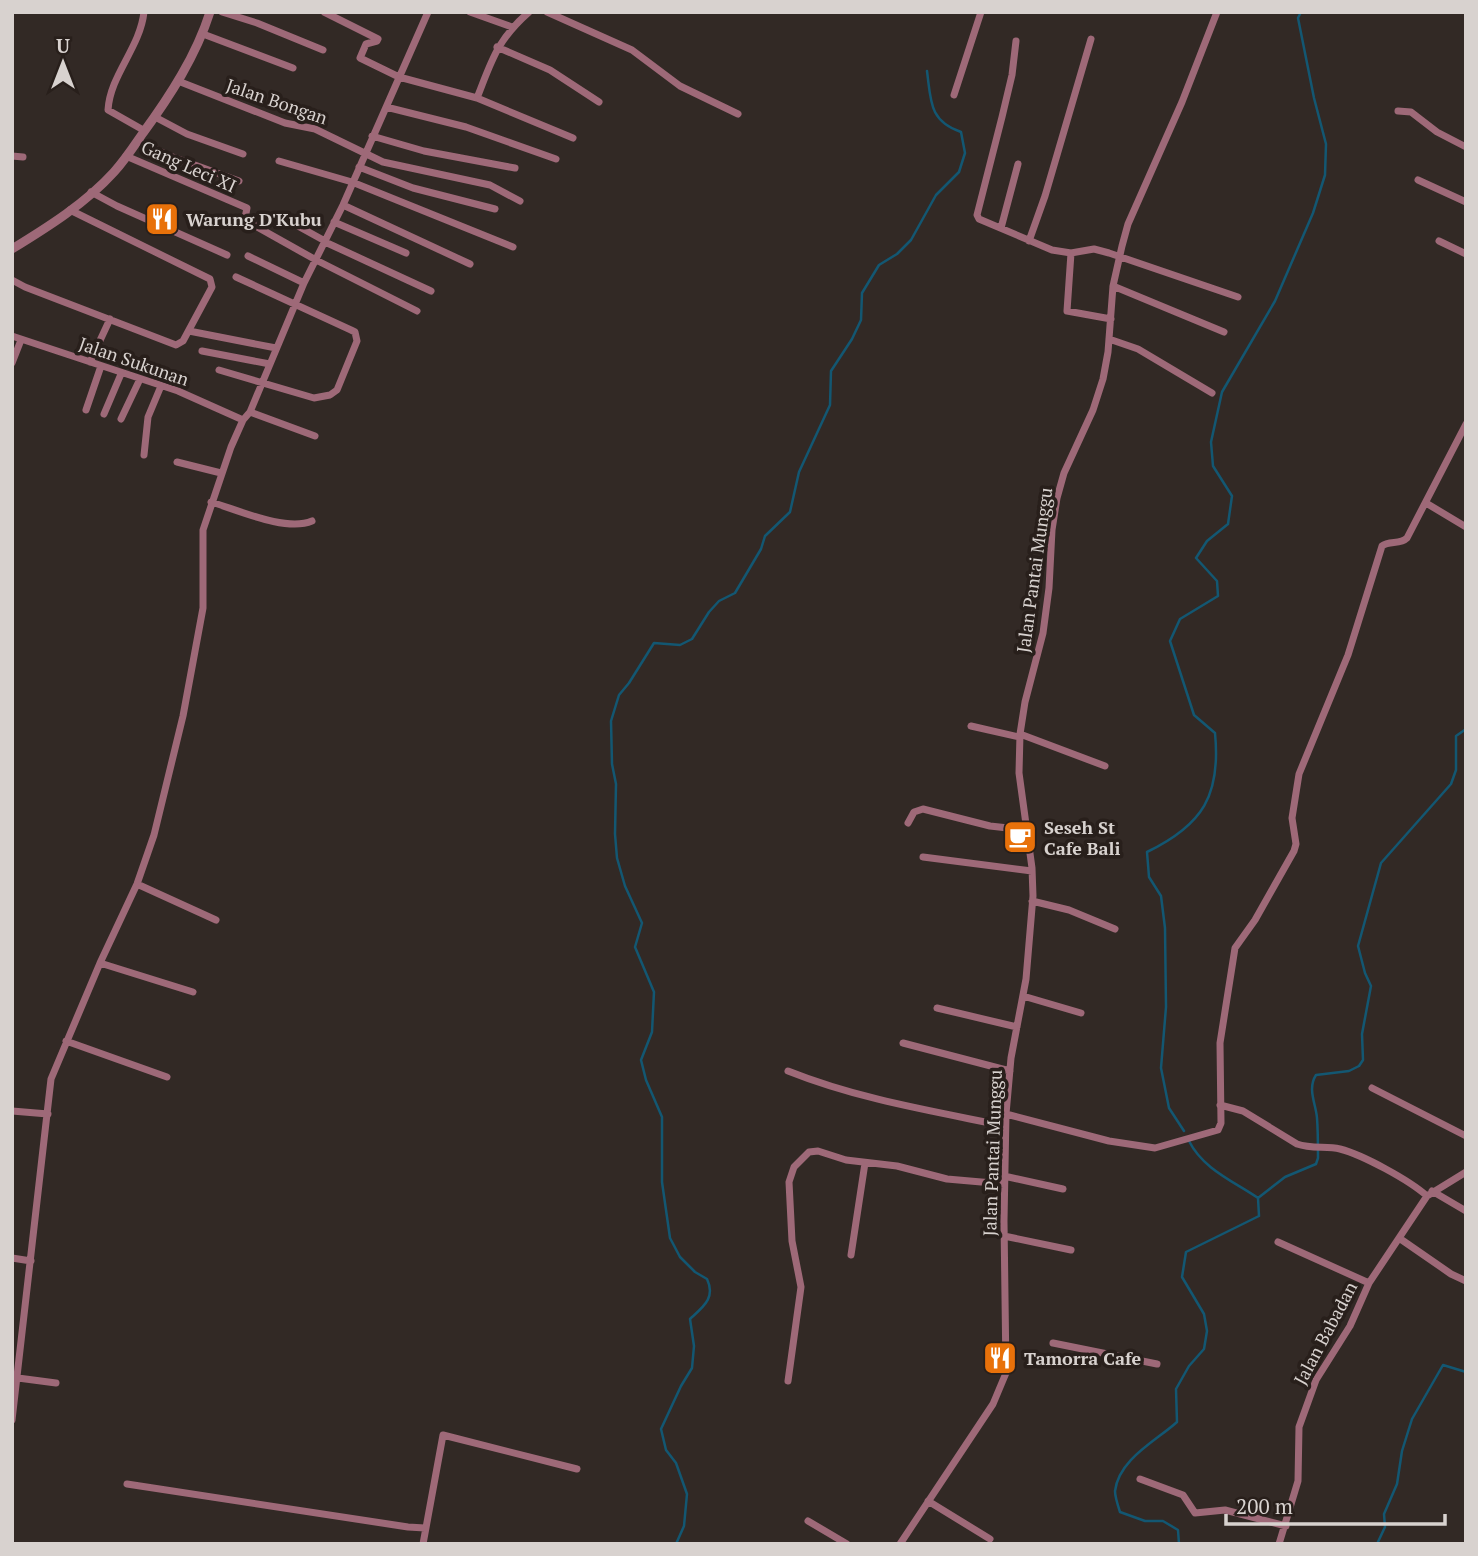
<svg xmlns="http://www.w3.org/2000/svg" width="1478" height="1556" viewBox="0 0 1478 1556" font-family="'PT Serif',serif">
	<rect width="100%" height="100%" fill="#322925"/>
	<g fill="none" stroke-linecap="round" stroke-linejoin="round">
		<!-- stream -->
		<path stroke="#135772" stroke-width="2.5" d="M1184 1131 1169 1108 1161 1068 1166 1007 1165 928 1161 896 1149 877 1147 852C1203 825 1221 795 1215 733L1194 715 1170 641 1180 619 1218 596 1217 581 1196 558 1207 541 1228 524 1232 496 1213 466 1211 442 1222 392 1275 301 1313 213 1325 175 1326 144 1314 98 1298 18 1301 12
			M1258 1198 1285 1177 1316 1164 1318 1158C1318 1145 1318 1131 1317 1118 1316 1104 1307 1089 1316 1075L1349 1071 1359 1066 1363 1060 1362 1034 1371 986 1365 973 1358 946 1381 863 1451 784 1456 770V736L1466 729
			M676 1544 684 1526 687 1494 676 1463 666 1450 661 1429 681 1386 692 1368 694 1346 690 1319C703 1307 716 1298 707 1279L695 1272 680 1257 670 1238 662 1182V1117L646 1080 641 1060 652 1032 654 992 635 947 642 923 625 886 617 858 615 834 616 784 612 764 611 721 619 695 629 683 654 643 680 645 692 639 709 612 719 601 735 593 761 549 765 536 790 512 799 472 830 405 831 371 852 339 861 320 862 293 879 265 897 254 911 240 936 195 959 172 965 153 961 132C929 121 931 101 927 71
			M1179 1544 1178 1530 1163 1521H1145L1120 1512C1118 1506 1115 1497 1115 1491 1119 1459 1156 1441 1177 1422L1176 1389 1189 1366 1204 1349 1207 1331 1204 1314 1182 1277 1186 1252 1259 1216 1258 1198C1233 1181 1203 1169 1189 1141
			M1377 1544 1385 1527 1384 1514 1397 1484 1402 1451 1412 1419 1443 1365 1466 1372"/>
		<!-- minor -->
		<path stroke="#9e6978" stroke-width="7" d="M144 12C140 48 110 75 108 110L145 131
			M222 12 257 23 323 50
			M324 12 378 39 377 41 366 44 360 58 399 77 477 98 573 138
			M470 12 512 27
			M547 12 632 50 680 86 738 114
			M203 34 293 68
			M1016 41 1012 75 1002 117 977 215 979 219 1052 250 1071 253 1094 249 1109 253 1238 297
			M497 47 550 70 599 102
			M178 81 285 123 315 129 383 162 490 185 520 201
			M954 95 981 12
			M477 98C492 60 497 40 529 12
			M386 107 466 127 556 159
			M1398 111 1411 112 1437 132 1466 147
			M155 117 187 134 243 154
			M372 136 424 151 515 168
			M137 141 170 156 239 181
			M12 156 23 157
			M126 156 247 208 245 218 248 222 316 260 417 311
			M279 161 352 182 513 247
			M359 167 413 188 495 209
			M1418 180 1466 202
			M91 192 117 206 227 255
			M343 205 470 264
			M287 220 325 241
			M334 222 406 253
			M1001 228 1018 164
			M1029 241 1045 196 1091 39
			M1439 241 1466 254
			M325 242 431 291
			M1071 253 1067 311 1111 319
			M248 256 304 283
			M12 280 25 287 176 345 183 341 212 287 210 279 70 210
			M1113 286 1224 332
			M189 331 276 348
			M12 336 178 391 243 420
			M1109 339 1138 349 1212 393
			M202 351 270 364
			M90 362 110 319
			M12 363 21 340
			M219 370 314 398 330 395 337 390 357 341 355 332 351 330 236 277
			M86 410 101 366
			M250 412 315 436
			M104 414 121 374
			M121 419 140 379
			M144 455 148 417 161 386
			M177 462 221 473
			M211 502C238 510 286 532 312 521
			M1426 503 1466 527
			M971 726 1019 737
			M1020 734 1105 766
			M908 823 914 812 923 809 990 826 1026 830
			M923 857 1032 871
			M137 884 216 920
			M1032 901 1069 910 1115 929
			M100 963 193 992
			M1023 996 1081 1013
			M937 1008 1017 1027
			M66 1041 167 1077
			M903 1043 1010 1071
			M788 1071C858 1099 932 1111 1005 1126
			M1372 1088 1466 1136
			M1220 1105 1243 1111 1297 1144C1311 1149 1326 1146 1340 1149 1363 1155 1409 1180 1427 1196
			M12 1111 48 1114
			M1006 1114 1109 1141 1155 1148 1218 1130 1221 1123 1220 1043 1235 948 1255 920 1294 851 1296 844 1292 818 1299 774 1348 655 1382 546C1389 540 1400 545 1407 538L1466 424
			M1004 1176 1063 1189
			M1432 1191 1466 1211
			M1004 1236 1071 1250
			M1399 1238 1451 1274 1466 1281
			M1278 1242 1369 1283
			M851 1255 865 1163
			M12 1258 31 1261
			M1053 1343 1157 1364
			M18 1378 56 1383
			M788 1381 801 1287 792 1241 789 1182 794 1167 809 1152 818 1151 846 1160 897 1166 947 1179 1004 1184
			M12 1420 51 1079 100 963 137 884 154 835 183 716 203 608V530L231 447 243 420 250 412 304 283 343 205 428 12
			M1140 1479 1183 1495 1195 1513 1225 1510 1286 1526
			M127 1484 408 1527 425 1528
			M928 1501 990 1539
			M808 1521 847 1544
			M423 1544 443 1435 577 1469
			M900 1544 993 1404 1006 1373 1004 1221 1006 1114 1011 1058 1026 979 1033 896 1032 868 1019 773 1020 734 1025 702 1043 633 1049 588 1052 530 1057 498 1064 473 1093 410 1103 379 1108 352 1113 286 1122 246 1128 224 1182 102 1217 12
			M1279 1544 1298 1481 1299 1427 1316 1380 1350 1326 1369 1283 1427 1196 1466 1172"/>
		<!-- tertiary -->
		<path stroke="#9e6978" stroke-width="9" d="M12 249C48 227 86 203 114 172 125 160 134 146 143 133 170 96 196 56 210 12"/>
	</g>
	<!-- icons -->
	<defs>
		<g id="restaurant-square" transform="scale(1.75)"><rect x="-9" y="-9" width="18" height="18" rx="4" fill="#e8710a" stroke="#281f1b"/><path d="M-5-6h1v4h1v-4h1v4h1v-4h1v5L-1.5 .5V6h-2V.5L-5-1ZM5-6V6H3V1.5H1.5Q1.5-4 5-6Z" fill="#fff"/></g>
		<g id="cafe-square" transform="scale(1.75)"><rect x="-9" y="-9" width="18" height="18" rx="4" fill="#e8710a" stroke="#281f1b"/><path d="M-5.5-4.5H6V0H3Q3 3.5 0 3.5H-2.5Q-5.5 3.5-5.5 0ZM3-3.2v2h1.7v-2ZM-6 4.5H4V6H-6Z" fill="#fff"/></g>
	</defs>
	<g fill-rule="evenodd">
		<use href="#restaurant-square" x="162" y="219"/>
		<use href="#cafe-square" x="1020" y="837"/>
		<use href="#restaurant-square" x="1000" y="1358"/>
	</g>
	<g text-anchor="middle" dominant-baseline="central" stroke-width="7" stroke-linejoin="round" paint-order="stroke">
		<!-- street labels -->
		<g font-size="18" fill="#d8d2cf" stroke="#281f1b">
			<text transform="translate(277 101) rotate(19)">Jalan Bongan</text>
			<text transform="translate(189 166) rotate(24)">Gang Leci XI</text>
			<text transform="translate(134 361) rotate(19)">Jalan Sukunan</text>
			<text transform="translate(1034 570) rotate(-82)">Jalan Pantai Munggu</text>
			<text transform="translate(992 1153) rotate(-88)">Jalan Pantai Munggu</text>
			<text transform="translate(1325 1333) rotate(-62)">Jalan Babadan</text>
		</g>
		<!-- poi labels -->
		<g font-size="18" font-weight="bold" fill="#d8d2cf" stroke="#281f1b" text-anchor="start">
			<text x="186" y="219">Warung D'Kubu</text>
			<text x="1044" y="827">Seseh St<tspan x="1044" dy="21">Cafe Bali</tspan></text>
			<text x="1024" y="1358">Tamorra Cafe</text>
		</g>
	</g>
	<!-- border -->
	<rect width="1478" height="1556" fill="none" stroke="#d8d2cf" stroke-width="28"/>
	<!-- north arrow -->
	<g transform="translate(63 63)" stroke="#281f1b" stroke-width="5" paint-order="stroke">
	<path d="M0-5L12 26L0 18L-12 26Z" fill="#d8d2cf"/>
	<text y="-10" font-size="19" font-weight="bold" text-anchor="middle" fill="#d8d2cf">U</text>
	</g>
	<!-- scale -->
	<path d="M1226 1514v10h219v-10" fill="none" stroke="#d8d2cf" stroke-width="3.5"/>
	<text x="1236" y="1514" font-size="21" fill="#d8d2cf" stroke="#281f1b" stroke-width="5" paint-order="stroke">200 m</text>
</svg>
